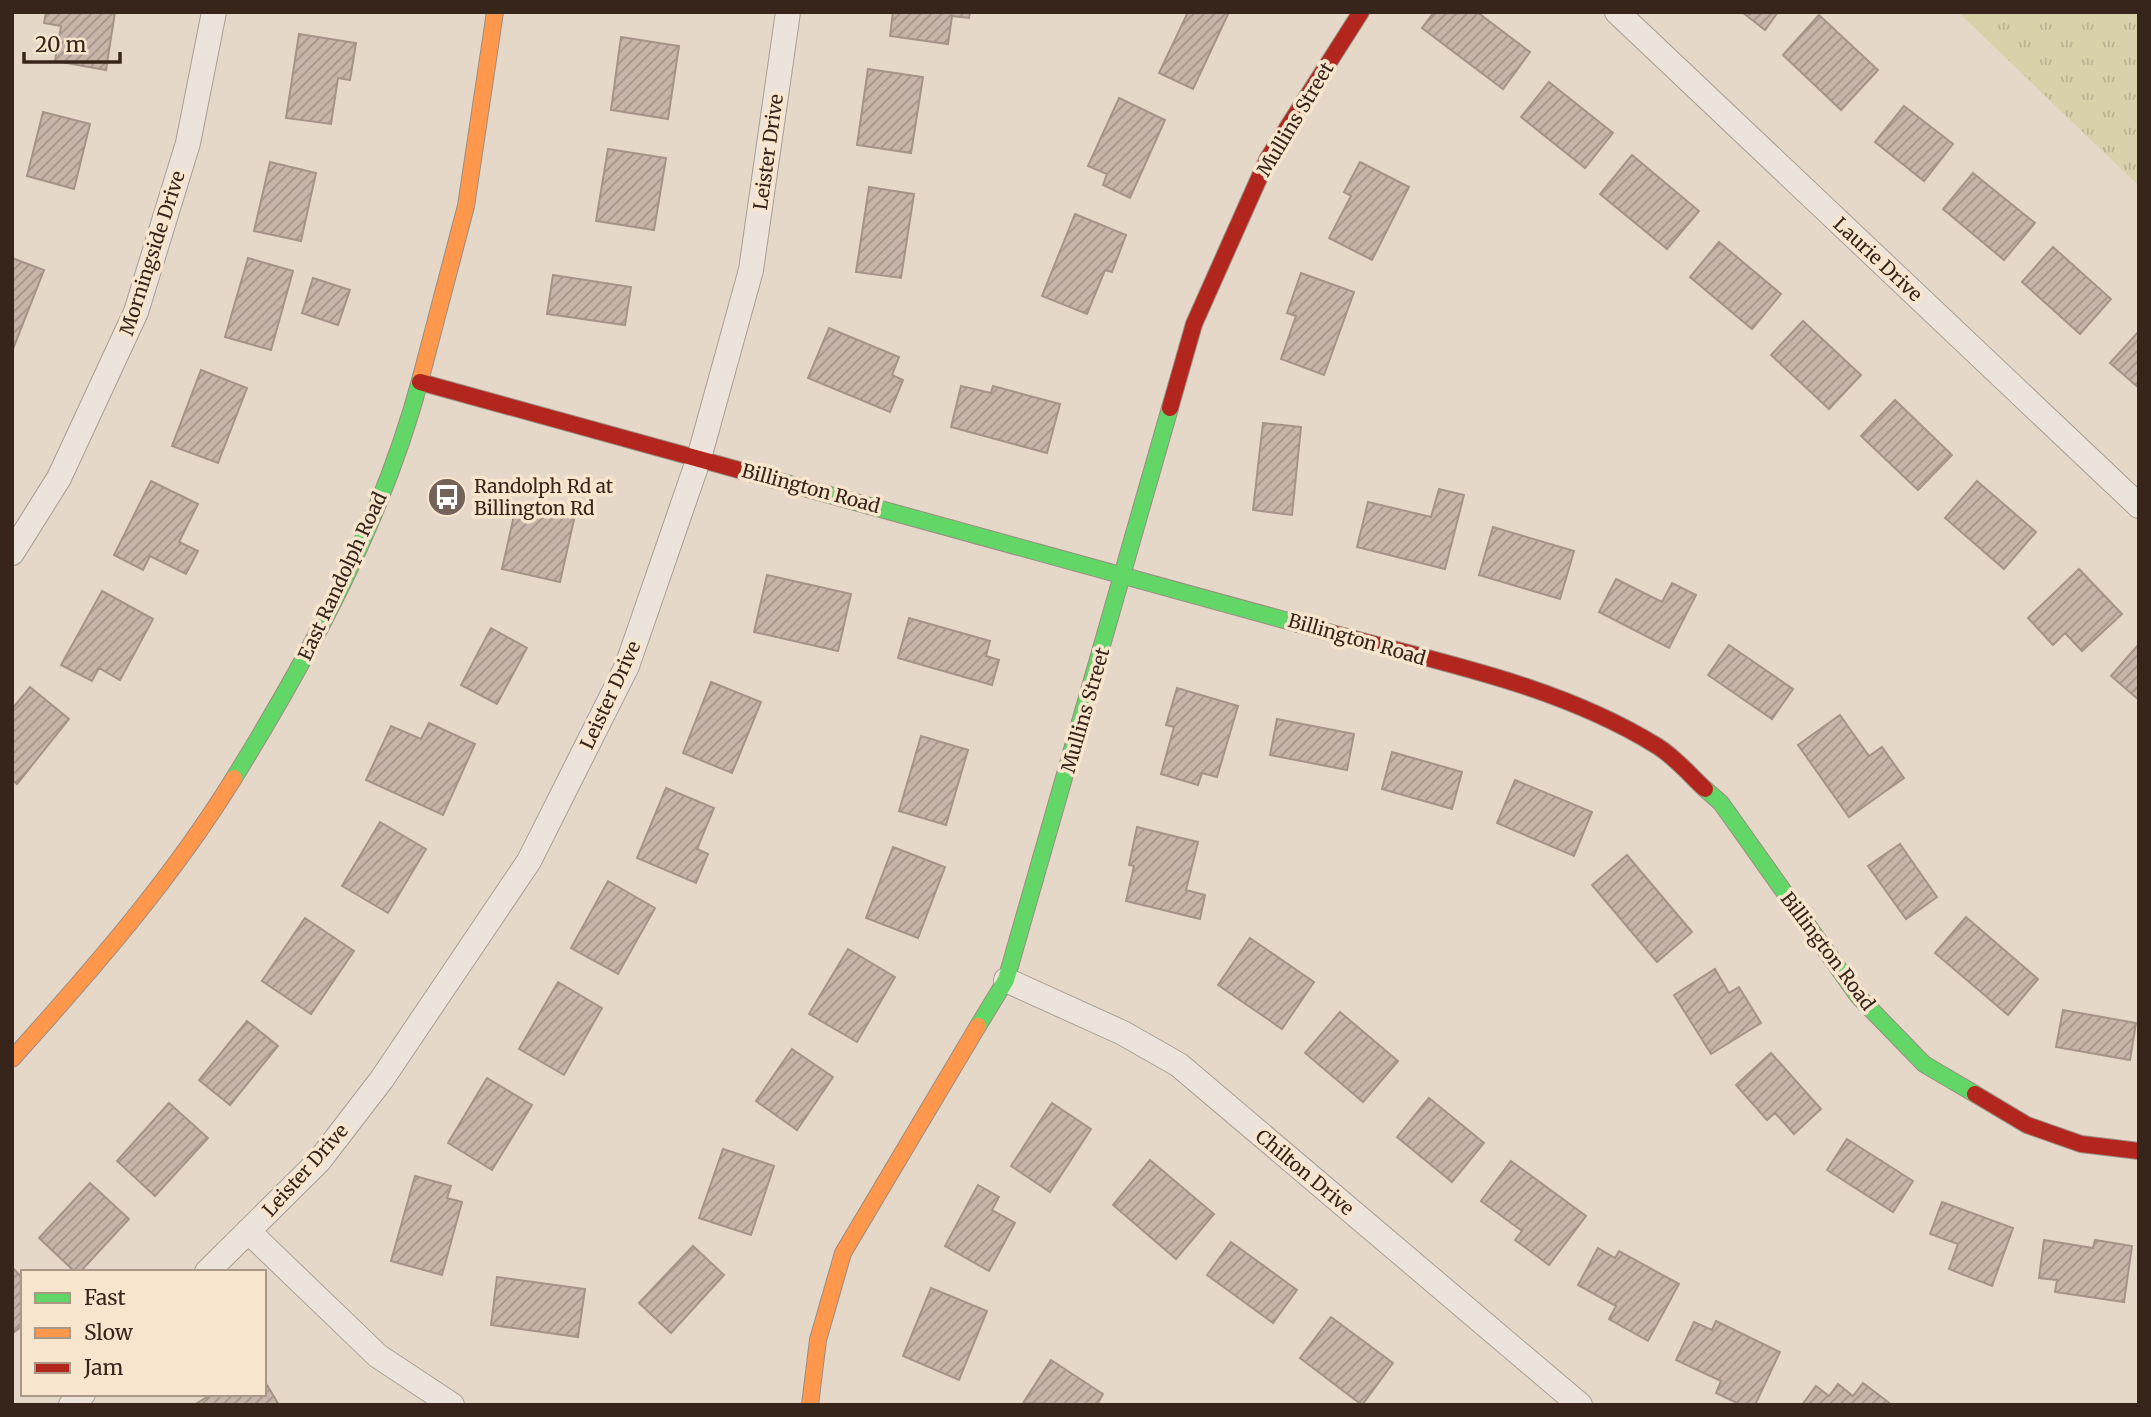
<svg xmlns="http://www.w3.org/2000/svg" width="2151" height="1417" viewBox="0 0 2151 1417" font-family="Merriweather,serif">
	<defs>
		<pattern id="park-tufts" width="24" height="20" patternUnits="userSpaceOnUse" patternTransform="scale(1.75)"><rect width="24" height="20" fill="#d8d1aa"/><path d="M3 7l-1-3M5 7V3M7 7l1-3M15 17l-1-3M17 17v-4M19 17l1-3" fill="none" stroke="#bab392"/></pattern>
		<pattern id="building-hatch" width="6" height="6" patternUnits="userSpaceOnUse" patternTransform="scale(1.75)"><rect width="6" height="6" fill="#c8b5aa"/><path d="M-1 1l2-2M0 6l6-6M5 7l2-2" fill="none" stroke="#a3938a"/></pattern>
	</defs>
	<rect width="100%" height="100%" fill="#e5d8c9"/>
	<!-- park -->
	<path fill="url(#park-tufts)" d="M1958 12H2139V186Z"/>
	<!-- building -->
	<path fill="url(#building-hatch)" stroke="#a59389" stroke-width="2" d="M46 12H115L106 70 55 61 61 26 44 23Z
		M893 12H970L969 18 952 16 948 44 890 36Z
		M1188 12H1229L1193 89 1159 73Z
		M1434 12H1477L1530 52 1503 89 1422 28Z
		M1742 12H1778L1765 30Z
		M1819 15 1878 70 1841 110 1783 55Z
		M299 34 356 43 350 80 338 78 331 124 286 118Z
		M621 37 679 46 668 119 611 110Z
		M868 69 923 77 911 153 857 145Z
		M1549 82 1613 133 1585 168 1521 117Z
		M1119 98 1165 120 1130 198 1103 185 1107 174 1088 166Z
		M1904 106 1953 144 1924 181 1875 142Z
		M43 112 90 124 74 189 27 176Z
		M608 149 666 158 654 230 596 221Z
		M1632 155 1699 211 1667 249 1600 194Z
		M270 162 316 173 301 241 254 231Z
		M1360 162 1409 187 1372 260 1329 238 1351 196 1344 192Z
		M1973 173 2035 223 2004 260 1943 209Z
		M869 187 914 194 901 278 856 272Z
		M1075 214 1126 235 1112 272 1105 270 1087 314 1042 296Z
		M1719 242 1781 294 1752 329 1690 277Z
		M2053 247 2111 299 2080 334 2022 282Z
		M12 258 44 270 13 349H12Z
		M248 258 293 271 271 350 225 337Z
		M1301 273 1354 292 1324 375 1281 359 1296 316 1287 313Z
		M553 275 631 287 625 325 547 314Z
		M313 278 350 290 338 325 302 313Z
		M1803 321 1861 375 1829 409 1771 355Z
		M829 328 899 357 892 375 903 380 890 412 808 378Z
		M2139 331V388L2110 363Z
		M201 370 247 388 218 463 172 446Z
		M961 386 991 393 993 386 1060 404 1047 453 951 427Z
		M1895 400 1952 455 1918 490 1861 436Z
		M1263 423 1301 427 1292 515 1253 510Z
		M151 481 198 504 179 542 198 551 186 574 150 556 143 570 114 555Z
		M1977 481 2036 532 2004 569 1945 518Z
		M1439 489 1464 495 1445 569 1357 547 1368 502 1431 517Z
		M517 502 575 515 560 582 502 569Z
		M1493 527 1574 551 1560 599 1479 575Z
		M2079 569 2122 614 2082 651 2065 633 2053 645 2028 618Z
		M767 575 851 594 838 651 754 632Z
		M1616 579 1662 602 1672 583 1696 595 1669 648 1599 612Z
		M102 591 153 619 120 680 99 668 92 681 61 665Z
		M909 618 990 641 986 656 999 660 992 685 898 658Z
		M491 628 527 648 497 704 461 685Z
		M2139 644V700L2111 676Z
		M1729 645 1793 689 1772 719 1708 675Z
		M711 682 761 702 732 773 683 753Z
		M30 687 69 719 17 784 12 780V709Z
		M1177 688 1238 706 1217 777 1202 773 1198 785 1161 774 1174 727 1166 725Z
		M1840 715 1869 756 1882 747 1904 778 1849 817 1798 745Z
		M1277 719 1354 734 1347 770 1270 755Z
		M429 723 475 744 443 815 366 780 391 726 421 739Z
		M921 736 968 750 946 825 899 811Z
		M1392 752 1462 772 1452 809 1382 789Z
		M1515 780 1592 812 1574 856 1497 823Z
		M666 788 714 808 697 849 708 854 696 883 637 858Z
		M380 822 426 849 388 913 342 886Z
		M1137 827 1198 842 1186 890 1205 895 1200 919 1126 901 1134 866 1129 865Z
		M1900 844 1937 897 1906 919 1868 866Z
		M893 847 945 867 918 938 866 918Z
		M1627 855 1692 932 1657 962 1592 885Z
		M608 881 655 908 618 974 571 948Z
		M1966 917 2038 979 2008 1015 1935 953Z
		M305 918 354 951 311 1014 262 981Z
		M1250 938 1314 982 1282 1029 1218 985Z
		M848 949 895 977 857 1042 809 1014Z
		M1715 969 1729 993 1739 987 1761 1023 1711 1054 1674 995Z
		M558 982 602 1008 564 1075 519 1049Z
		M2063 1010 2136 1023 2130 1060 2056 1047Z
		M1340 1012 1398 1061 1363 1102 1305 1053Z
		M247 1021 278 1046 230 1105 199 1080Z
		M792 1049 833 1077 797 1130 756 1101Z
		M1771 1053 1821 1109 1794 1134 1775 1113 1767 1120 1736 1085Z
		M487 1078 532 1105 492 1170 448 1143Z
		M1429 1098 1484 1143 1452 1182 1397 1137Z
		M169 1103 208 1138 155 1196 117 1161Z
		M1052 1103 1091 1129 1050 1192 1011 1166Z
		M1847 1139 1913 1181 1893 1212 1827 1170Z
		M723 1149 774 1166 751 1235 699 1218Z
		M1150 1160 1214 1214 1176 1259 1113 1205Z
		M1511 1161 1586 1216 1549 1265 1515 1240 1522 1231 1481 1201Z
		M415 1176 451 1186 447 1198 462 1202 442 1275 391 1261Z
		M90 1183 129 1219 80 1272H75L39 1238Z
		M978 1185 999 1197 992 1210 1015 1223 989 1271 945 1246Z
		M1942 1202 2013 1228 1992 1286 1949 1269 1958 1244 1930 1234Z
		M2044 1240 2093 1248 2095 1240 2132 1246 2124 1302 2055 1292 2057 1280 2039 1278Z
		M1231 1242 1297 1290 1273 1323 1207 1275Z
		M693 1246 724 1275 671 1333 639 1303Z
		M1598 1248 1615 1258 1619 1251 1679 1284 1648 1341 1609 1319 1616 1306 1578 1285Z
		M12 1267 23 1279V1325L12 1334Z
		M497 1277 585 1289 578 1337 491 1325Z
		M931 1288 987 1311 959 1380 903 1356Z
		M1331 1317 1393 1363 1362 1405 1300 1358Z
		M1716 1321 1780 1352 1755 1405H1741L1716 1393 1721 1381 1676 1360 1694 1322 1712 1330Z
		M1051 1360 1103 1394 1097 1405 1023 1403Z
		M264 1380 279 1405H194L212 1394H264Z
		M1863 1383 1892 1405H1802L1816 1386 1829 1396 1838 1384 1853 1396Z"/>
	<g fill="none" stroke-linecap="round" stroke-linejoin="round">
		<!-- street casing -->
		<g stroke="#a99d93" stroke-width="26">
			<path id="street" d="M1617 12 2139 506
				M12 553 59 478 136 312 188 143 214 12
				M1006 980 1123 1033 1179 1065 1580 1405
				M248 1231 378 1356 452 1405
				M207 1272 319 1161 382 1079 529 861 627 666 699 458 751 270 788 12
				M71 1405 83 1394"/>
		</g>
		<!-- fast casing -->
		<g stroke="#998d83" stroke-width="18">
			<path id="fast" d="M757 475 1324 631
				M234 778C311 653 383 520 421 377
				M1705 789 1721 803 1858 996 1924 1064 1975 1094
				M978 1026 1006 980 1170 408"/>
		</g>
		<!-- slow casing -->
		<g stroke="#998d83" stroke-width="18">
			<path id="slow" d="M421 377 466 206 495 12
				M12 1059C92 970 171 880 234 778
				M810 1405 818 1340 843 1253 978 1026"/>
		</g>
		<!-- jam casing -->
		<g stroke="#998d83" stroke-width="18">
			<path id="jam" d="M420 382 757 475
				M1170 408 1194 324 1268 158 1361 12
				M1324 631C1437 662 1557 684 1657 746 1675 757 1690 775 1705 789
				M1975 1094 2027 1125 2081 1144 2139 1151"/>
		</g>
		<!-- street -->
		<use href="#street" stroke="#ece4db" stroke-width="24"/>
		<!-- fast -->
		<use href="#fast" stroke="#63d668" stroke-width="16"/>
		<!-- slow -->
		<use href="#slow" stroke="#ff974d" stroke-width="16"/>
		<!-- jam -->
		<use href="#jam" stroke="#b3261e" stroke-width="16"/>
	</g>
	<!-- icons -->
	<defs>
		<g id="bus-disc" transform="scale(2.0125)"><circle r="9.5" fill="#746358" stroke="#f7e5cd"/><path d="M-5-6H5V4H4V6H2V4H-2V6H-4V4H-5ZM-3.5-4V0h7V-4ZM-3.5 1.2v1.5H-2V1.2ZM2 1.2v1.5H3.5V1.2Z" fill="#fff"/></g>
	</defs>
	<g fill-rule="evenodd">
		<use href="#bus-disc" x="447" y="497"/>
	</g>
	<g text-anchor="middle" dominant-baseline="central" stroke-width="7" stroke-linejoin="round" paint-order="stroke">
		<!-- street labels -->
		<g font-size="19" fill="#37241b" stroke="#f7e5cd">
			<text transform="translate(1295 119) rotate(-59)">Mullins Street</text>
			<text transform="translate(768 152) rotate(-82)">Leister Drive</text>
			<text transform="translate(152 253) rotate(-72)">Morningside Drive</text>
			<text transform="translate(1878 259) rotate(43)">Laurie Drive</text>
			<text transform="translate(811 488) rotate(15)">Billington Road</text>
			<text transform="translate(342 576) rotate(-65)">East Randolph Road</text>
			<text transform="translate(1357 639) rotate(16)">Billington Road</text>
			<text transform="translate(610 695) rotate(-65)">Leister Drive</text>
			<text transform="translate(1085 710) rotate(-74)">Mullins Street</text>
			<text transform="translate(1828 951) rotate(53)">Billington Road</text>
			<text transform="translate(305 1170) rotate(-48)">Leister Drive</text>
			<text transform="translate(1305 1172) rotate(40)">Chilton Drive</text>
		</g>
		<!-- poi labels -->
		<g font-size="19" fill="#37241b" stroke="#f7e5cd" text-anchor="start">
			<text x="474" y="486">Randolph Rd at<tspan x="474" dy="22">Billington Rd</tspan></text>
		</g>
	</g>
	<!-- border -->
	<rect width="2151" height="1417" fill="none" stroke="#37241b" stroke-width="28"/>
	<!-- legend -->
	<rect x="21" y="1270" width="245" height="126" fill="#f7e5cd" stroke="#aa9886" stroke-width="2"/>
	<rect x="35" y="1293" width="35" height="10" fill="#63d668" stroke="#aa9886" stroke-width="2"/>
	<text x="84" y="1305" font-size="21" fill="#37241b">Fast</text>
	<rect x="35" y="1328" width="35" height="10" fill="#ff974d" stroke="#aa9886" stroke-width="2"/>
	<text x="84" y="1340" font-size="21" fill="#37241b">Slow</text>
	<rect x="35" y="1363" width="35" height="10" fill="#b3261e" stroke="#aa9886" stroke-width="2"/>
	<text x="84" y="1375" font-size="21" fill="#37241b">Jam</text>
	<!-- scale -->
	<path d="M24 52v10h96v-10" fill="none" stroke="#37241b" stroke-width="3.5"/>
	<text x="35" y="52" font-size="21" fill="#37241b" stroke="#f7e5cd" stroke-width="5" paint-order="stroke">20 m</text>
</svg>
